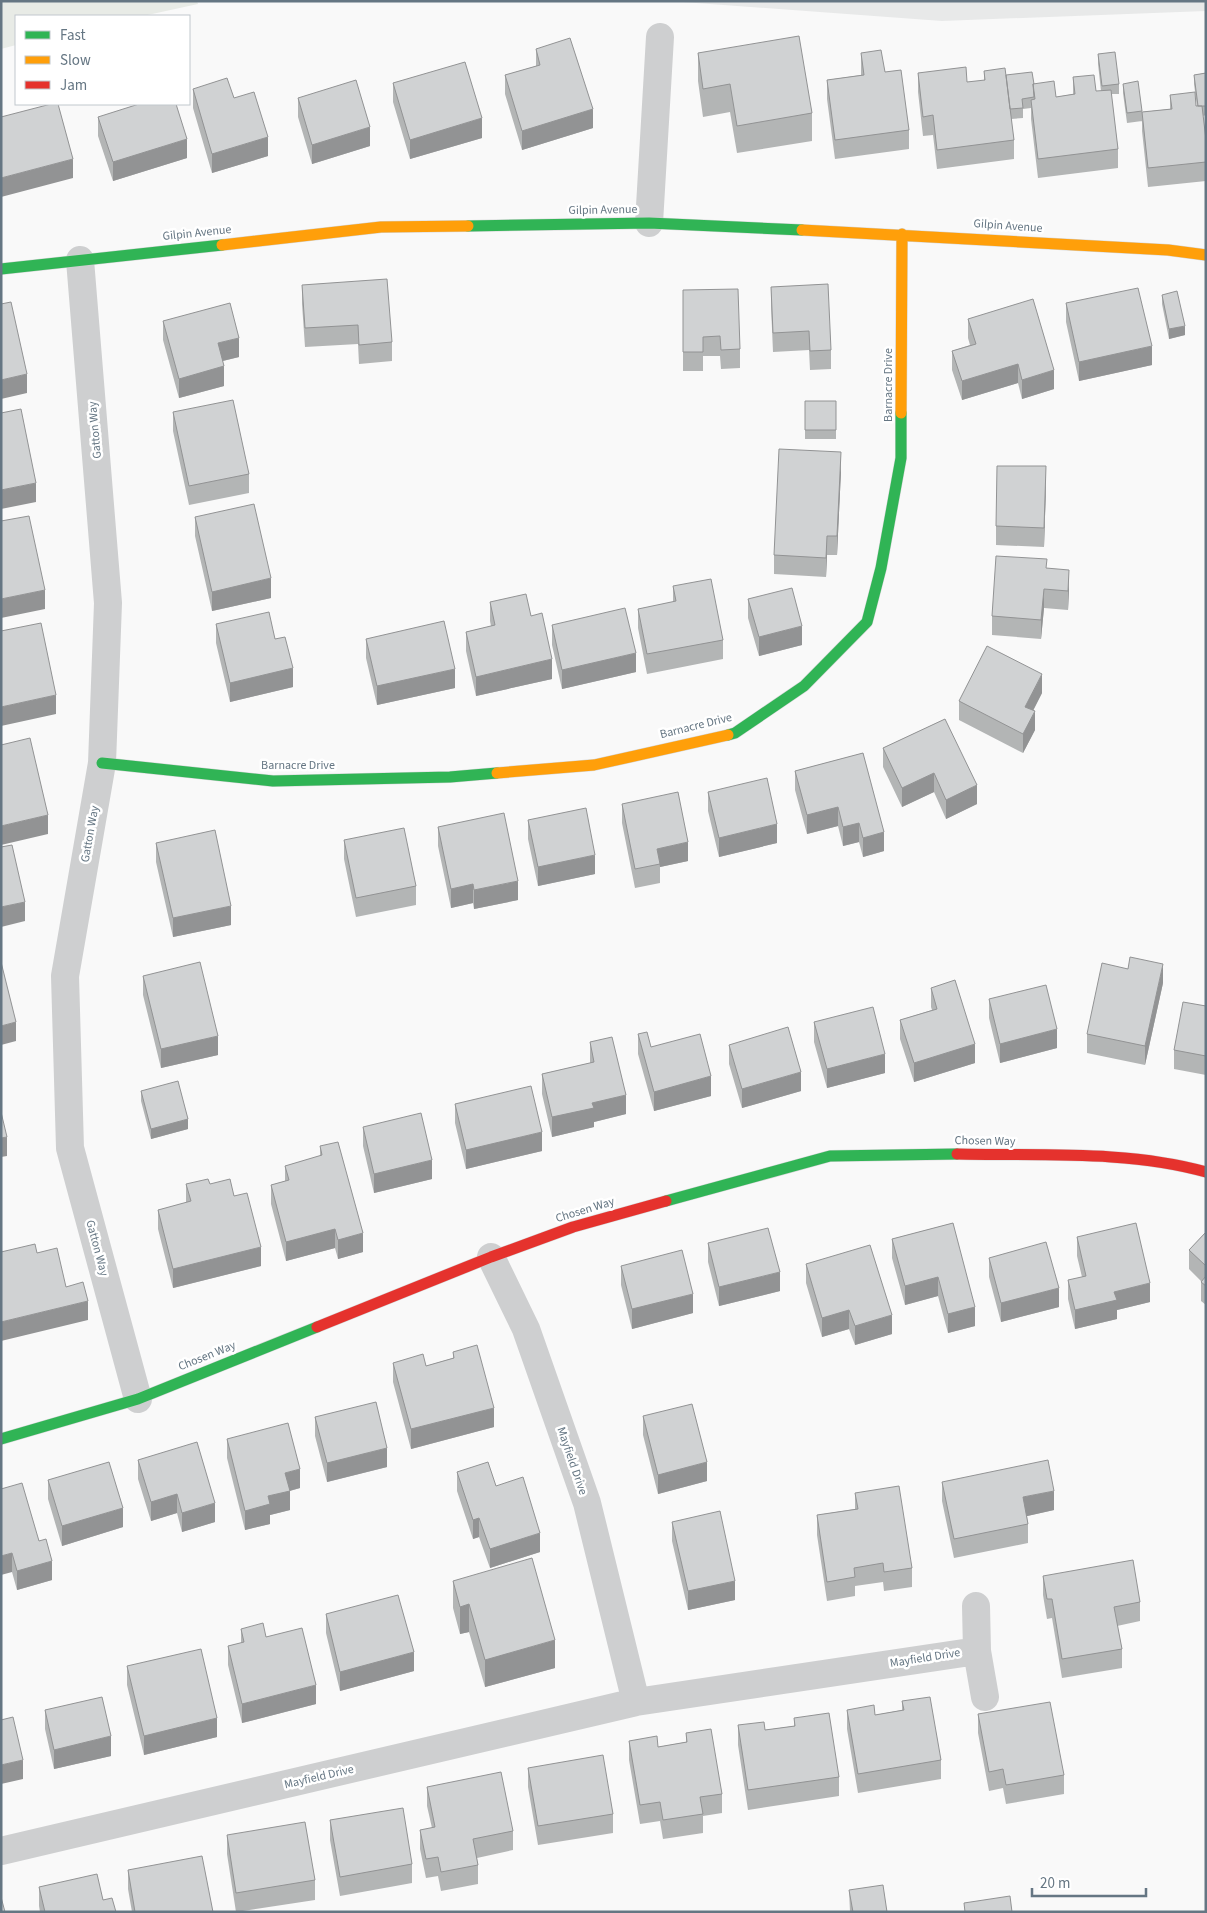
<svg xmlns="http://www.w3.org/2000/svg" width="1207" height="1913" viewBox="0 0 1207 1913" font-family="'Source Sans 3',sans-serif">
	<rect width="100%" height="100%" fill="#f9f9f9"/>
	<!-- built -->
	<path fill="#e8e9e9" d="M669 1H1206V11L942 21Z"/>
	<!-- green -->
	<path fill="#e8ebe6" d="M1 1H197L198 4 143 16H16V45L1 49Z"/>
	<g fill="none" stroke-linecap="round" stroke-linejoin="round">
		<!-- fast casing -->
		<g stroke="#d5d6d7" stroke-width="12">
			<path id="fast" d="M468 226 649 223 802 230
				M1 269 222 245
				M728 735 735 733 804 686 867 622 881 568 901 458V413
				M102 763 273 781 450 777 497 773
				M666 1201 830 1156 957 1154
				M1 1439 138 1399 317 1327"/>
		</g>
		<!-- slow casing -->
		<g stroke="#d5d6d7" stroke-width="12">
			<path id="slow" d="M802 230 1168 250 1206 255
				M222 245 381 227 468 226
				M901 413 902 234
				M497 773 594 765 728 735"/>
		</g>
		<!-- jam casing -->
		<g stroke="#d5d6d7" stroke-width="12">
			<path id="jam" d="M957 1154C1037 1156 1129 1150 1206 1172
				M317 1327 491 1257 573 1227 666 1201"/>
		</g>
		<!-- street -->
		<path stroke="#cecfd0" stroke-width="28" d="M649 223 660 37
			M80 260 108 603 102 763 65 976 70 1148 138 1399
			M491 1257 526 1329 587 1503 636 1702
			M976 1606 977 1651 985 1697
			M1 1851 636 1702 977 1651"/>
		<!-- fast -->
		<use href="#fast" stroke="#30b455" stroke-width="11"/>
		<!-- slow -->
		<use href="#slow" stroke="#ff9f0a" stroke-width="11"/>
		<!-- jam -->
		<use href="#jam" stroke="#e5322d" stroke-width="11"/>
	</g>
	<!-- wall -->
	<path fill="#b3b5b5" d="M536 49 593 128 522 150 505 94V75L536 66Z
		M698 53 812 113V141L737 153 730 112 703 117 698 81Z
		M861 53 909 130V149L835 159 827 99V80L861 75Z
		M1098 54 1119 84V94H1111L1118 149V168L1038 178 1031 119V108L1023 109V118L1011 119 1014 140V159L937 169 933 135 923 136 918 92V73L967 82 984 81V71L1006 75 1034 84 1056 97 1073 94V77L1096 91H1101L1098 64Z
		M1206 73V115L1203 116 1206 140V181L1148 187 1142 131V112L1170 109V95L1197 106 1194 84V75Z
		M393 83 482 138 410 159 393 102Z
		M1123 84 1142 111V121L1127 123 1123 93Z
		M193 89 234 98 268 156 212 173 193 108Z
		M298 98 370 146 312 164 298 117Z
		M98 117 187 158 113 181 98 136Z
		M302 285 392 342V361L359 364 358 344 305 347 302 304Z
		M771 287 831 350V369L810 370 809 350 773 352 771 306Z
		M683 290 740 349V368L721 369 720 356H703V371H683Z
		M1162 295 1185 335 1169 339 1162 304Z
		M1066 303 1152 365 1079 381 1066 322Z
		M968 319 1054 389 1022 399 1018 383 962 400 952 370V351L970 345 968 338Z
		M163 321 239 357 223 361 224 386 179 398 163 340Z
		M805 401H836V439H805Z
		M173 412 249 474V493L189 505 173 431Z
		M841 471 837 555H827L826 577 774 574V555Z
		M1046 486 1044 547 996 545V526Z
		M195 517 271 598 212 611 195 536Z
		M1047 568 1069 589 1068 610 1044 608 1041 639 992 635V616Z
		M673 586 723 640V659L647 674 638 628V609L673 602Z
		M748 599 802 645 759 656 748 618Z
		M490 602 531 616 552 679 476 696 466 651V632L491 626 490 621Z
		M216 624 275 639 293 687 230 702 216 643Z
		M552 625 636 672 562 689 552 645Z
		M366 639 455 688 377 705 366 658Z
		M1042 693 1033 711 1035 730 1023 753 959 720V701Z
		M945 719 977 804 946 819 934 792 902 807 883 767V748Z
		M863 753 884 851 863 857 859 842 843 846 838 826 807 834 795 790V771Z
		M708 792 777 843 719 857 708 811Z
		M622 804 688 861 660 867V883L635 888 622 823Z
		M528 820 595 874 538 886 528 839Z
		M438 827 518 900 474 909 473 903 451 908 438 846Z
		M344 840 416 886V905L356 917 344 859Z
		M156 843 231 925 173 937 156 862Z
		M143 976 218 1055 161 1068 143 995Z
		M1163 983 1145 1065 1087 1053V1034Z
		M931 988 975 1063 914 1082 900 1039V1020L932 1010 931 1007Z
		M989 999 1057 1048 1000 1063 989 1018Z
		M1206 1006V1075L1174 1069V1050Z
		M814 1022 885 1073 827 1088 814 1042Z
		M638 1034 651 1047 711 1096 654 1111 638 1054Z
		M590 1042 626 1114 594 1122V1127L552 1137 542 1094V1074L590 1063Z
		M729 1045 801 1091 742 1108 729 1064Z
		M141 1091 188 1129 151 1139 141 1101Z
		M455 1104 542 1151 466 1169 455 1123Z
		M363 1127 432 1179 374 1193 363 1146Z
		M320 1146 363 1252 338 1259 335 1248 286 1261 271 1204V1185L285 1181V1166L320 1156Z
		M186 1184H210L234 1196 261 1266 173 1288 158 1229V1210L186 1203Z
		M953 1223 975 1326 948 1333 938 1296 905 1305 892 1258V1239Z
		M1206 1232V1305L1201 1301V1281L1189 1269V1250Z
		M1077 1237 1150 1302 1117 1310V1319L1075 1329 1068 1299V1280L1082 1277 1077 1256Z
		M708 1243 780 1291 719 1306 708 1262Z
		M989 1258 1059 1307 1001 1322 989 1277Z
		M806 1264 892 1334 855 1345 849 1329 822 1337 806 1283Z
		M621 1266 693 1313 632 1329 621 1285Z
		M453 1352 494 1427 411 1449 393 1382V1363L426 1366 453 1358Z
		M643 1416 707 1481 658 1494 643 1435Z
		M315 1417 387 1467 327 1482 315 1436Z
		M227 1439 300 1488 290 1491V1510L270 1515V1524L245 1530 227 1458Z
		M138 1460 215 1522 182 1532 177 1513 151 1521 138 1479Z
		M457 1472 496 1486 540 1552 490 1568 479 1537 473 1539 457 1491Z
		M48 1480 123 1527 62 1546 48 1499Z
		M942 1482 1054 1510 1027 1516 1028 1524V1543L954 1558 942 1501Z
		M1 1489 39 1541 52 1580 17 1590 12 1572Z
		M855 1493 912 1568V1587L884 1591 883 1582 855 1586V1596L827 1601 817 1535V1515L855 1509Z
		M672 1522 735 1600 688 1610 672 1541Z
		M1043 1576 1140 1602V1621L1117 1626 1122 1649V1668L1062 1678 1052 1618 1047 1619 1043 1595Z
		M453 1581 555 1668 485 1687 469 1632 460 1634 453 1608Z
		M326 1614 414 1671 340 1691 326 1633Z
		M241 1629 266 1637 316 1704 242 1723 228 1665V1646L241 1643Z
		M127 1666 217 1737 144 1755 127 1685Z
		M902 1701 941 1760V1779L858 1793 847 1729V1710L875 1715 902 1710Z
		M45 1710 111 1756 54 1769 45 1729Z
		M978 1714 1064 1775V1794L1006 1804 1003 1788 989 1791 978 1733Z
		M794 1718 839 1777V1796L748 1810 738 1745V1725L765 1730 794 1726Z
		M686 1733 722 1794V1813L703 1816V1833L663 1839 660 1821 640 1824 629 1760V1741L658 1747 686 1742Z
		M528 1768 613 1814V1833L538 1845 528 1787Z
		M427 1787 513 1831V1850L477 1858 478 1865V1884L441 1891 438 1876 426 1878 420 1849V1830L432 1828 427 1806Z
		M330 1820 412 1864V1883L340 1896 330 1840Z
		M227 1835 315 1880V1900L236 1912 227 1854Z
		M128 1870 213 1912H132L128 1889Z
		M39 1887 103 1900 116 1912H40L39 1906Z
		M849 1890 887 1912H850Z"/>
	<!-- shaded-wall -->
	<path fill="#929394" d="M593 109V128L522 150V131Z
		M482 118V138L410 159V140Z
		M370 127V146L312 164V145Z
		M268 137V156L212 173V154Z
		M187 139V158L113 181V162Z
		M73 159V178L1 197V178Z
		M1185 326V335L1169 339V329Z
		M239 338V357L218 362V343Z
		M1152 346V365L1079 381V362Z
		M1018 364V383L962 400V381Z
		M224 366V386L179 398V379Z
		M1054 370V389L1022 399V380Z
		M27 374V393L1 399V380Z
		M841 452V471L837 555V536Z
		M1046 466V486L1044 547V528Z
		M36 483V502L1 509V490Z
		M827 536V555L826 577V558Z
		M1069 570V589L1068 610V591Z
		M271 578V598L212 611V592Z
		M1044 589V608L1041 639V620Z
		M45 590V609L1 618V599Z
		M802 626V645L759 656V637Z
		M636 653V672L562 689V670Z
		M552 659V679L476 696V677Z
		M293 668V687L230 702V683Z
		M455 669V688L377 705V686Z
		M1042 674V693L1025 726V707Z
		M56 695V714L1 726V707Z
		M1035 711V730L1023 753V734Z
		M934 773V792L902 807V788Z
		M977 785V804L946 819V800Z
		M838 807V826L807 834V815Z
		M48 815V834L1 845V826Z
		M859 823V842L843 846V827Z
		M777 824V843L719 857V838Z
		M884 832V851L863 857V838Z
		M688 842V861L660 867 657 849Z
		M595 855V874L538 886V867Z
		M518 881V900L474 909V890Z
		M473 884V903L451 908V889Z
		M25 902V921L1 927V907Z
		M231 906V925L173 937V918Z
		M1163 964V983L1145 1065V1046Z
		M16 1022V1041L1 1045V1026Z
		M1057 1029V1048L1000 1063V1044Z
		M218 1036V1055L161 1068V1049Z
		M975 1044V1063L914 1082V1063Z
		M885 1054V1073L827 1088V1069Z
		M801 1072V1091L742 1108V1089Z
		M711 1076V1096L654 1111V1092Z
		M626 1095V1114L594 1122V1127L552 1137V1117L592 1103Z
		M188 1119V1129L151 1139V1129Z
		M542 1132V1151L466 1169V1150Z
		M7 1137V1156L1 1157V1138Z
		M432 1160V1179L374 1193V1174Z
		M335 1229V1248L286 1261V1242Z
		M363 1233V1252L338 1259V1240Z
		M261 1247V1266L173 1288V1269Z
		M780 1272V1291L719 1306V1287Z
		M938 1277V1296L905 1305V1286Z
		M1150 1283V1302L1117 1310V1319L1075 1329V1310L1114 1292Z
		M1059 1288V1307L1001 1322V1303Z
		M693 1294V1313L632 1329V1309Z
		M88 1301V1320L1 1341V1322Z
		M975 1307V1326L948 1333V1314Z
		M849 1310V1329L822 1337V1318Z
		M892 1315V1334L855 1345V1326Z
		M494 1408V1427L411 1449V1429Z
		M387 1448V1467L327 1482V1463Z
		M707 1462V1481L658 1494V1475Z
		M300 1469V1488L285 1492V1473Z
		M290 1491V1510L270 1515V1524L245 1530V1511L268 1496Z
		M1054 1491V1510L1023 1517V1497Z
		M177 1494V1513L151 1521V1502Z
		M215 1503V1522L182 1532V1513Z
		M123 1508V1527L62 1546V1526Z
		M479 1518V1537L473 1539V1520Z
		M540 1533V1552L490 1568V1549Z
		M12 1553V1572L1 1575V1556Z
		M52 1561V1580L17 1590V1571Z
		M735 1581V1600L688 1610V1591Z
		M469 1604V1632L460 1634V1607Z
		M555 1640V1668L485 1687V1660Z
		M414 1652V1671L340 1691V1672Z
		M316 1685V1704L242 1723V1704Z
		M217 1718V1737L144 1755V1736Z
		M111 1736V1756L54 1769V1750Z
		M23 1760V1779L1 1784V1765Z"/>
	<!-- building -->
	<path fill="#d0d2d3" stroke="#929394" d="M799 36 812 113 737 126 730 84 703 89 698 53Z
		M570 38 593 109 522 131 505 75 540 65 536 49Z
		M881 50 885 72 901 70 909 130 835 140 827 80 864 75 861 53Z
		M1115 52 1119 84 1102 86 1098 54Z
		M465 62 482 118 410 140 393 83Z
		M966 67 967 82 985 80 984 71 1005 68 1014 140 937 150 933 115 923 117 918 73Z
		M1032 72 1034 84H1033L1034 97 1022 99 1023 108 1010 109 1006 75Z
		M1206 73V106H1198L1194 75Z
		M1094 75 1096 91 1111 90 1118 149 1038 159 1031 100 1035 99 1033 84 1054 81 1056 97 1075 94 1073 77Z
		M227 78 234 98 254 92 268 137 212 154 193 89Z
		M356 80 370 127 312 145 298 98Z
		M1138 81 1142 111 1127 113 1123 84Z
		M1195 92 1196 106H1202L1206 140V162L1148 168 1142 112 1172 109 1170 95Z
		M51 104H58L73 159 1 178V117Z
		M139 104H176L187 139 113 162 98 117Z
		M387 279 392 342 359 345 358 325 305 328 302 285Z
		M828 284 831 350 810 351 809 331 773 333 771 287Z
		M1138 288 1152 346 1079 362 1066 303Z
		M738 289 740 349 721 350 720 336 703 337V352H683V290Z
		M1177 291 1185 326 1169 329 1162 295Z
		M1033 299 1054 370 1022 380 1018 364 962 381 952 351 976 344 968 319Z
		M11 302 27 374 1 380V304Z
		M230 303 239 338 218 343 224 366 179 379 163 321Z
		M233 400 249 474 189 486 173 412Z
		M805 401H836V430H805Z
		M21 409 36 483 1 490V413Z
		M779 449 841 452 837 536H827L826 558 774 555Z
		M997 466H1046L1044 528 996 526Z
		M254 504 271 578 212 592 195 517Z
		M29 516 45 590 1 599V521Z
		M996 556 1047 559 1046 568 1069 570 1068 591 1044 589 1041 620 992 616Z
		M711 579 723 640 647 654 638 609 676 601 673 586Z
		M792 588 802 626 759 637 748 599Z
		M526 594 531 616 542 613 552 659 476 677 466 632 495 625 490 602Z
		M625 608 636 653 562 670 552 625Z
		M269 612 275 639 285 637 293 668 230 683 216 624Z
		M444 621 455 669 377 686 366 639Z
		M41 623 56 695 1 707V631Z
		M987 646 1042 674 1025 707 1035 711 1023 734 959 701Z
		M945 719 977 785 946 800 934 773 902 788 883 748Z
		M30 738 48 815 1 826V745Z
		M863 753 884 832 863 838 859 823 843 827 838 807 807 815 795 771Z
		M767 778 777 824 719 838 708 792Z
		M678 792 688 842 657 849 660 864 635 869 622 804Z
		M586 808 595 855 538 867 528 820Z
		M504 813 518 881 474 890 473 884 451 889 438 827Z
		M404 828 416 886 356 898 344 840Z
		M215 830 231 906 173 918 156 843Z
		M12 845 25 902 1 907V847Z
		M1130 957 1163 964 1145 1046 1087 1034 1102 963 1128 969Z
		M1 962 16 1022 1 1026Z
		M200 962 218 1036 161 1049 143 976Z
		M955 980 975 1044 914 1063 900 1020 937 1009 931 988Z
		M1046 985 1057 1029 1000 1044 989 999Z
		M1183 1002 1206 1006V1056L1174 1050Z
		M873 1007 885 1054 827 1069 814 1022Z
		M788 1027 801 1072 742 1089 729 1045Z
		M647 1032 651 1047 700 1034 711 1076 654 1092 638 1034Z
		M612 1037 626 1095 592 1103 594 1108 552 1117 542 1074 594 1062 590 1042Z
		M178 1081 188 1119 151 1129 141 1091Z
		M531 1086 542 1132 466 1150 455 1104Z
		M1 1112 7 1137 1 1138Z
		M421 1113 432 1160 374 1174 363 1127Z
		M338 1142 363 1233 338 1240 335 1229 286 1242 271 1185 289 1180 285 1166 322 1155 320 1146Z
		M208 1179 210 1184 230 1179 234 1196 247 1193 261 1247 173 1269 158 1210 191 1201 186 1184Z
		M953 1223 975 1307 948 1314 938 1277 905 1286 892 1239Z
		M1136 1223 1150 1283 1114 1292 1117 1300 1075 1310 1068 1280 1086 1276 1077 1237Z
		M768 1228 780 1272 719 1287 708 1243Z
		M1206 1232V1266L1189 1250Z
		M1046 1242 1059 1288 1001 1303 989 1258Z
		M35 1244 37 1253 57 1248 66 1287 83 1282 88 1301 1 1322V1252Z
		M870 1245 892 1315 855 1326 849 1310 822 1318 806 1264Z
		M682 1250 693 1294 632 1309 621 1266Z
		M1206 1276V1286L1201 1282Z
		M477 1345 494 1408 411 1429 393 1363 423 1354 426 1366 454 1358 453 1352Z
		M376 1402 387 1448 327 1463 315 1417Z
		M692 1404 707 1462 658 1475 643 1416Z
		M288 1423 300 1469 285 1473 290 1491 268 1496 270 1504 245 1511 227 1439Z
		M197 1442 215 1503 182 1513 177 1494 151 1502 138 1460Z
		M1048 1460 1054 1491 1023 1497 1028 1524 954 1539 942 1482Z
		M109 1462 123 1508 62 1526 48 1480Z
		M488 1462 496 1486 523 1477 540 1533 490 1549 479 1518 473 1520 457 1472Z
		M22 1483 39 1541 46 1539 52 1561 17 1571 12 1553 1 1556V1489Z
		M899 1486 912 1568 884 1572 883 1563 854 1568 855 1577 827 1582 817 1515 858 1509 855 1493Z
		M720 1511 735 1581 688 1591 672 1522Z
		M532 1558 555 1640 485 1660 469 1604 460 1607 453 1581Z
		M1133 1560 1140 1602 1114 1607 1122 1649 1062 1659 1052 1599H1047L1043 1576Z
		M398 1595 414 1652 340 1672 326 1614Z
		M263 1623 266 1637 302 1628 316 1685 242 1704 228 1646 244 1642 241 1629Z
		M201 1649 217 1718 144 1736 127 1666Z
		M102 1697 111 1736 54 1750 45 1710Z
		M930 1697 941 1760 858 1774 847 1710 874 1705 875 1715 904 1710 902 1701Z
		M1050 1702 1064 1775 1006 1785 1003 1769 989 1772 978 1714Z
		M829 1713 839 1777 748 1790 738 1725 764 1722 765 1730 795 1726 794 1718Z
		M13 1717 23 1760 1 1765V1720Z
		M711 1729 722 1794 700 1797 703 1814 663 1820 660 1802 640 1805 629 1741 657 1736 658 1747 687 1742 686 1733Z
		M603 1755 613 1814 538 1826 528 1768Z
		M501 1772 513 1831 473 1839 478 1865 441 1872 438 1857 426 1859 420 1830 435 1827 427 1787Z
		M403 1808 412 1864 340 1877 330 1820Z
		M305 1822 315 1880 236 1893 227 1835Z
		M202 1856 213 1912H135L128 1870Z
		M97 1874 103 1900 112 1898 116 1912H45L39 1887Z
		M883 1885 887 1912H853L849 1890Z
		M1010 1896 1012 1912H965L964 1903Z
		M1 1897 5 1912H1Z"/>
	<g text-anchor="middle" dominant-baseline="central" stroke-width="5" stroke-linejoin="round" paint-order="stroke">
		<!-- street labels -->
		<g font-size="12" fill="#657683" stroke="#fff">
			<text transform="translate(603 210) rotate(-1)">Gilpin Avenue</text>
			<text transform="translate(1008 226) rotate(4)">Gilpin Avenue</text>
			<text transform="translate(197 233) rotate(-6)">Gilpin Avenue</text>
			<text transform="translate(888 385) rotate(-90)">Barnacre Drive</text>
			<text transform="translate(95 430) rotate(-95)">Gatton Way</text>
			<text transform="translate(696 726) rotate(-14)">Barnacre Drive</text>
			<text x="298" y="765">Barnacre Drive</text>
			<text transform="translate(90 834) rotate(-80)">Gatton Way</text>
			<text transform="translate(985 1141) rotate(1)">Chosen Way</text>
			<text transform="translate(585 1210) rotate(-17)">Chosen Way</text>
			<text transform="translate(97 1248) rotate(75)">Gatton Way</text>
			<text transform="translate(207 1356) rotate(-22)">Chosen Way</text>
			<text transform="translate(572 1461) rotate(71)">Mayfield Drive</text>
			<text transform="translate(925 1658) rotate(-9)">Mayfield Drive</text>
			<text transform="translate(319 1777) rotate(-13)">Mayfield Drive</text>
		</g>
	</g>
	<!-- border -->
	<rect width="1207" height="1913" fill="none" stroke="#657683" stroke-width="5"/>
	<!-- legend -->
	<rect x="15" y="15" width="175" height="90" fill="#ffffff" stroke="#c1c8cd"/>
	<rect x="25" y="31" width="25" height="8" fill="#30b455" stroke="#c1c8cd"/>
	<text x="60" y="40" font-size="15" fill="#657683">Fast</text>
	<rect x="25" y="56" width="25" height="8" fill="#ff9f0a" stroke="#c1c8cd"/>
	<text x="60" y="65" font-size="15" fill="#657683">Slow</text>
	<rect x="25" y="81" width="25" height="8" fill="#e5322d" stroke="#c1c8cd"/>
	<text x="60" y="90" font-size="15" fill="#657683">Jam</text>
	<!-- scale -->
	<path d="M1032 1888v8h114v-8" fill="none" stroke="#657683" stroke-width="2.5"/>
	<text x="1040" y="1888" font-size="15" fill="#657683" stroke="#ffffff" stroke-width="4" paint-order="stroke">20 m</text>
</svg>
